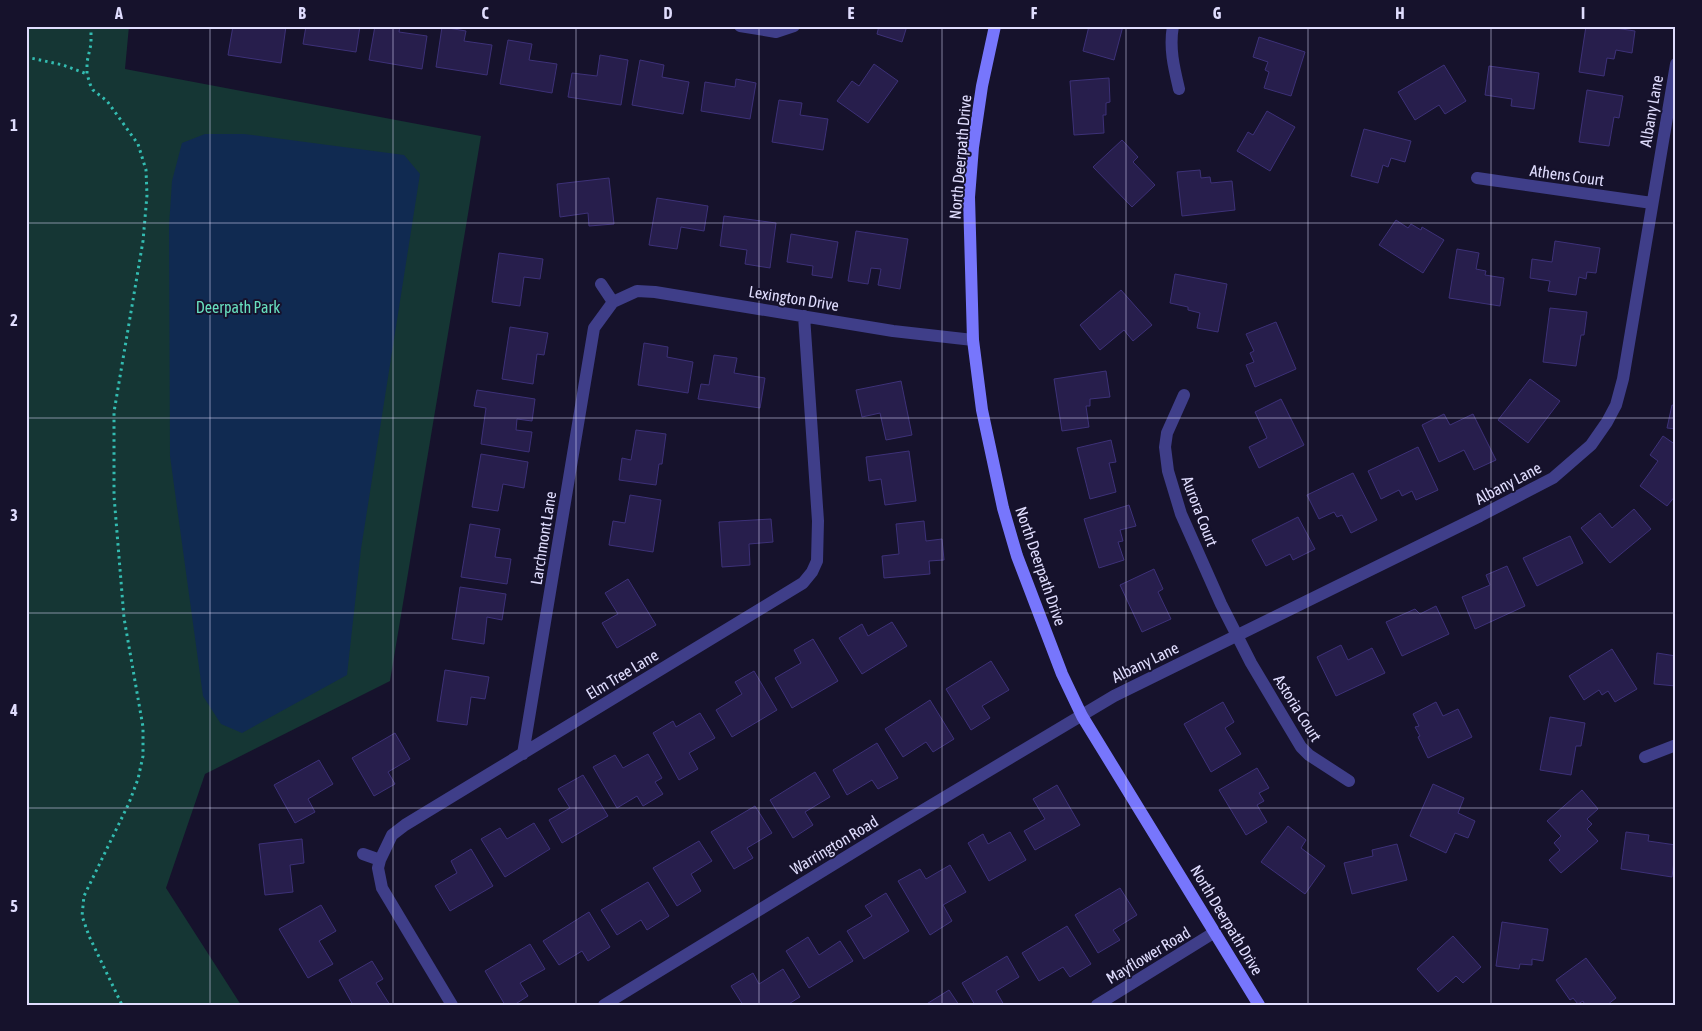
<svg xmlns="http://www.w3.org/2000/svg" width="1702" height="1031" viewBox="0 0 1702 1031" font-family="'Asap Condensed',sans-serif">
	<rect width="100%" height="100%" fill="#16122c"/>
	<!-- green -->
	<path fill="#153634" d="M26 26H129L125 69 481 136 390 681 205 774 166 888 241 1005H26Z"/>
	<!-- water -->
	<path fill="#102a51" d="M205 134H244L404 155 420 174 361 549 347 675 242 733 221 724 203 696 170 456 169 226 172 181 182 143Z"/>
	<!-- building -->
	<path fill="#271e4c" stroke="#3d3178" d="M233 26 263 28V26H286L281 63 228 55Z
		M306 26H360L356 52 303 44Z
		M375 26H400L399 32 427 36 422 69 369 60Z
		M879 26H907L902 42 877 34Z
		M1089 26H1123L1114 60 1083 51Z
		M1586 26H1602L1635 31 1632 53 1616 50 1614 59 1607 58 1604 76 1579 72Z
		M442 27 466 31 464 41 492 45 487 75 436 67Z
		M1259 37 1305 52 1291 96 1264 88 1269 72 1265 70 1268 62 1253 57Z
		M508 40 532 44 529 60 557 64 552 93 500 84Z
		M600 55 628 60 621 105 568 97 572 73 597 76Z
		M640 60 664 65 662 77 689 82 683 114 632 105Z
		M874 64 898 81 868 123 837 101 852 81 859 86Z
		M1444 65 1466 101 1445 114 1439 105 1415 120 1398 92Z
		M1489 66 1539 73 1534 109 1511 106 1512 99 1485 95Z
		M1109 78 1110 102 1106 103V115H1103L1104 133 1074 135 1070 81Z
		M736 79 756 83 750 119 701 111 705 82 735 87Z
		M1587 90 1623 96 1619 118 1614 117 1609 146 1579 142Z
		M779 100 802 103 800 115 828 119 823 150 772 142Z
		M1267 111 1295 127 1270 171 1237 151 1248 132 1253 135Z
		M1364 129 1411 141 1405 162 1391 158 1388 167 1383 165 1378 183 1351 176Z
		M1122 140 1138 157 1133 162 1155 185 1132 207 1093 167Z
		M1200 170 1201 178 1210 177 1211 183 1232 181 1235 210 1182 216 1177 172Z
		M609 178 614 224 589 226 588 213 560 217 557 184Z
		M657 198 708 206 704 231 681 227 677 249 649 245Z
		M724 216 776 223 770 268 745 264 747 250 720 246Z
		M1396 220 1408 228 1411 224 1421 230 1422 227 1444 240 1423 273 1379 245Z
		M856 231 908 239 900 289 878 285 881 269 871 268 868 284 848 281Z
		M791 234 838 242 832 278 812 275 813 266 787 262Z
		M1555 241 1600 248 1596 273 1587 272 1586 279 1579 277 1576 295 1548 291 1550 281 1530 278 1532 259 1552 262Z
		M1457 249 1479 253 1476 269 1486 271 1485 275 1504 278 1500 306 1449 298Z
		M499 253 543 259 540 279 524 277 520 306 492 302Z
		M1175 274 1227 284 1218 332 1197 328 1200 313 1188 310V307L1170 303Z
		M1121 290 1152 325 1133 341 1124 330 1100 350 1080 325Z
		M1550 308 1587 312 1584 335H1581L1576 366 1543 362Z
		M1276 322 1296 369 1255 387 1246 365 1254 362 1250 353 1254 351 1246 334Z
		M510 327 548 333 544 355 537 354 533 384 502 379Z
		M644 343 668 347 667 357 693 362 688 393 638 385Z
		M714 355 737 358 734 373 765 378 760 408 698 399 701 384 709 385Z
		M1106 371 1110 397 1090 399V406H1086L1089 427 1062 431 1054 379Z
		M1530 379 1560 401 1528 443 1498 420Z
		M901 381 912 435 886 440 880 413 862 417 856 390Z
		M477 390 535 399 532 421 517 419 516 430 532 432 529 452 481 444 486 408 474 406Z
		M1281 399 1304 445 1259 468 1249 447 1267 438 1255 412Z
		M1672 405 1676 406V429L1667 428Z
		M1444 414 1450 425 1473 414 1496 460 1474 470 1464 450 1439 462 1422 425Z
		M636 430 666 434 662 464H659L656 485 619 480 622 458 631 460Z
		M1663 436 1676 445V495L1667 506 1640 486 1658 461 1650 455Z
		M1111 440 1116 462 1109 463 1116 492 1090 499 1077 448Z
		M1418 447 1438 490 1416 500 1412 491 1402 496 1399 490 1381 499 1368 471Z
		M909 451 916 501 885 505 881 479 869 481 866 457Z
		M481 454 528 462 524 488 503 484 498 511 472 507Z
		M1353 473 1377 520 1351 533 1342 515 1337 517 1334 512 1319 519 1307 495Z
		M630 495 661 500 653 552 609 545 613 521 625 523Z
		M1129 505 1136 526 1120 530 1123 541 1118 542 1124 560 1099 568 1084 519Z
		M1634 509 1651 529 1610 563 1581 528 1600 513 1612 528Z
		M1298 517 1315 549 1293 560 1290 554 1266 566 1252 540Z
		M771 519 773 542 749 544 750 565 722 567 719 522Z
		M924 521 926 541 942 539 944 560 929 561 930 574 884 578 882 556 899 554 896 524Z
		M470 524 500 529 495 557 511 559 507 584 461 577Z
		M1570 536 1583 563 1537 586 1523 558Z
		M1507 566 1525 606 1475 629 1462 597 1490 585 1486 575Z
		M1154 569 1163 589 1158 592 1171 619 1142 632 1120 585Z
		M628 579 656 625 617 648 602 623 618 614 605 593Z
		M460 587 506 594 502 620 487 617 484 644 452 639Z
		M1436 606 1449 634 1402 656 1386 622 1415 609 1420 614Z
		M892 622 907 646 862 674 839 638 862 624 868 636Z
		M813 639 838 681 792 708 775 678 801 663 794 650Z
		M1341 645 1348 660 1372 648 1385 673 1336 696 1317 657Z
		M1612 649 1637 689 1615 702 1608 691 1602 695 1599 690 1584 700 1569 676Z
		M1657 653 1676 656V686L1654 684Z
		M991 661 1009 690 982 706 990 718 971 730 946 689Z
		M445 670 489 677 485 699 471 697 467 725 437 721Z
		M754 671 777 710 732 737 716 710 742 694 735 682Z
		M930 700 954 739 933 752 926 742 903 757 885 729Z
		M1223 702 1234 722 1225 728 1241 754 1211 772 1184 724Z
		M1436 702 1443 716 1458 709 1472 737 1428 758 1418 737 1420 736 1415 727 1419 726 1413 714Z
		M700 713 715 738 689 753 698 769 679 780 653 733 673 721 676 727Z
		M1550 717 1585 723 1581 746H1576L1571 775 1540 770Z
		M395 733 410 759 388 772 395 784 374 796 352 758Z
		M877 743 898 778 878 789 872 780 847 795 833 770Z
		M648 754 662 778 655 782 663 794 643 806 637 796 617 808 593 767 615 755 623 768Z
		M319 760 333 784 308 799 315 812 295 823 274 785Z
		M1257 768 1269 788 1259 793 1264 801 1257 805 1267 822 1246 835 1219 790Z
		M815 772 830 797 805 812 813 825 793 838 770 800Z
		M583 775 608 816 562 843 549 820 570 808 558 789Z
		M1433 784 1464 798 1458 813 1475 821 1468 838 1455 833 1446 853 1410 836Z
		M1057 785 1080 825 1035 850 1024 831 1045 819 1033 799Z
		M1582 790 1598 809 1587 819 1592 824 1587 829 1598 841 1561 873 1549 860 1560 850 1554 843 1561 836 1547 821Z
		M755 806 772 833 747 848 753 858 734 869 711 832Z
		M534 823 550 849 505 877 481 839 500 828 507 839Z
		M1288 826 1306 840 1301 848 1325 866 1305 894 1261 862Z
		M1010 832 1026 860 989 881 968 843 983 834 988 844Z
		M1626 832 1649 835 1648 841 1676 845 1672 877 1621 869Z
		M302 839 304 863 290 865 293 892 265 895 259 844Z
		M699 841 712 861 691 874 701 891 677 906 653 868Z
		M1397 844 1407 880 1352 894 1344 863 1373 856 1372 850Z
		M471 849 493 886 450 911 435 886 457 873 451 861Z
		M950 865 966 892 943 905 952 921 930 935 898 881 920 869 926 879Z
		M648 882 669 916 647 930 641 920 617 935 601 910Z
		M1120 888 1137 915 1113 930 1120 940 1098 953 1075 915Z
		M886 893 909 931 864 959 847 931 872 916 865 906Z
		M321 905 336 931 319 941 333 964 308 978 279 929Z
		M589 912 610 947 588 961 582 951 559 965 543 941Z
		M1502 922 1548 929 1543 961 1532 959V965L1520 964 1519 969 1496 966Z
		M1067 926 1091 964 1070 977 1063 967 1039 981 1022 953Z
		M1453 936 1481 967 1463 983 1456 976 1438 992 1417 969Z
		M808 937 819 955 840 941 853 961 809 988 786 951Z
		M530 944 545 969 520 983 528 996 514 1005H505L485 971Z
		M1007 956 1019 977 996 991 1004 1005H975L962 983Z
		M1586 958 1616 998 1607 1005H1585L1583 1001 1578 1004 1573 998 1570 1000 1556 980Z
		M372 961 383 979 376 983 390 1005H353L339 980Z
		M783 969 800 997 787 1005H743L731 986 753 973 759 984Z
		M949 990 959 1005H925Z"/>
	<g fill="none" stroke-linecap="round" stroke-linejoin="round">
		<!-- path -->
		<path stroke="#33bcb1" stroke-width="3" stroke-dasharray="2.5 4" stroke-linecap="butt" d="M91 26V44L87 62V74L90 84 93 90 107 101 138 144 146 170 147 195 143 241 114 412V496L124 618 143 727V756L138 779 129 803 84 896 82 916 89 936 122 1005
			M26 57 63 65 87 74"/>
		<!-- street -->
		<path stroke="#3f3e89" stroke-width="12" d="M740 26 776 32 794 26
			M1173 26C1169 48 1174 68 1179 89
			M1477 178 1652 203
			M601 284 613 302
			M1184 395 1167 433 1165 447 1168 471 1181 514 1221 604 1251 663 1301 747 1309 755 1349 781
			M523 754 594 328 613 302 637 291 655 292 893 331 973 340
			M1645 757 1676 745
			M363 854 380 860
			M452 1005 382 888 378 868 380 860 392 835 405 825 803 583 812 572 817 561 818 521 804 316
			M604 1005 893 828 1114 696 1480 516 1553 478 1591 445 1607 422 1616 405 1623 379 1676 64
			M1097 1005 1215 932"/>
		<!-- secondary -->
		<path stroke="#7776fc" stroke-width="12" d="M995 26 982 86 973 147 969 197 973 340 982 410 1003 508 1017 556 1062 674 1082 716 1259 1005"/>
	</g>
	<!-- grid -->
	<path fill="none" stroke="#e0ddfe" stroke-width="1" stroke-opacity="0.55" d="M210 26V1005M393 26V1005M576 26V1005M759 26V1005M942 26V1005M1126 26V1005M1308 26V1005M1491 26V1005M26 223H1676M26 418H1676M26 613H1676M26 808H1676"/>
	<g text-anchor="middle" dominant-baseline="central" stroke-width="4" stroke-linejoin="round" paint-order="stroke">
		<!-- street labels -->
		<g font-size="16" fill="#e0ddfe" stroke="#16122c">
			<text transform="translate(1651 111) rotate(-80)">Albany Lane</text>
			<text transform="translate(960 157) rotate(-85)">North Deerpath Drive</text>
			<text transform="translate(1567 175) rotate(8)">Athens Court</text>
			<text transform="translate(794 298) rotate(9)">Lexington Drive</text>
			<text transform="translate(1508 483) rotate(-28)">Albany Lane</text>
			<text transform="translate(1200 511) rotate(69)">Aurora Court</text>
			<text transform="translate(543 538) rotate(-81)">Larchmont Lane</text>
			<text transform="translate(1041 566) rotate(71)">North Deerpath Drive</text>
			<text transform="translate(1145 662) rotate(-26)">Albany Lane</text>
			<text transform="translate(622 674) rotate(-31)">Elm Tree Lane</text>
			<text transform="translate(1298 708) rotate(58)">Astoria Court</text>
			<text transform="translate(834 845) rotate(-31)">Warrington Road</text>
			<text transform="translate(1227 920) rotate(59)">North Deerpath Drive</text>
			<text transform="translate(1148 955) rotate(-31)">Mayflower Road</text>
		</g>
		<!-- park labels -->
		<g font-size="16" fill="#68dfbf" stroke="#16122c">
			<text x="238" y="307">Deerpath Park</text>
		</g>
	</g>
	<!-- border -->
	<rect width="1702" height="1031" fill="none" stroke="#16122c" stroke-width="55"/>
	<rect x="28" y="28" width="1646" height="976" fill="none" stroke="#e0ddfe" stroke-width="2"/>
	<g font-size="16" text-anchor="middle" font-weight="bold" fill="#e0ddfe">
		<text x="119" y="19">A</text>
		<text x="302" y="19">B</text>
		<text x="485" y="19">C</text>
		<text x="668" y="19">D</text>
		<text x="851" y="19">E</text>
		<text x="1034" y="19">F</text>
		<text x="1217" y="19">G</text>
		<text x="1400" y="19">H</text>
		<text x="1583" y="19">I</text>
		<text x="14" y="131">1</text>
		<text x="14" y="326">2</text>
		<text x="14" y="521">3</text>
		<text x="14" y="716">4</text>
		<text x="14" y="912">5</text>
	</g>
</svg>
